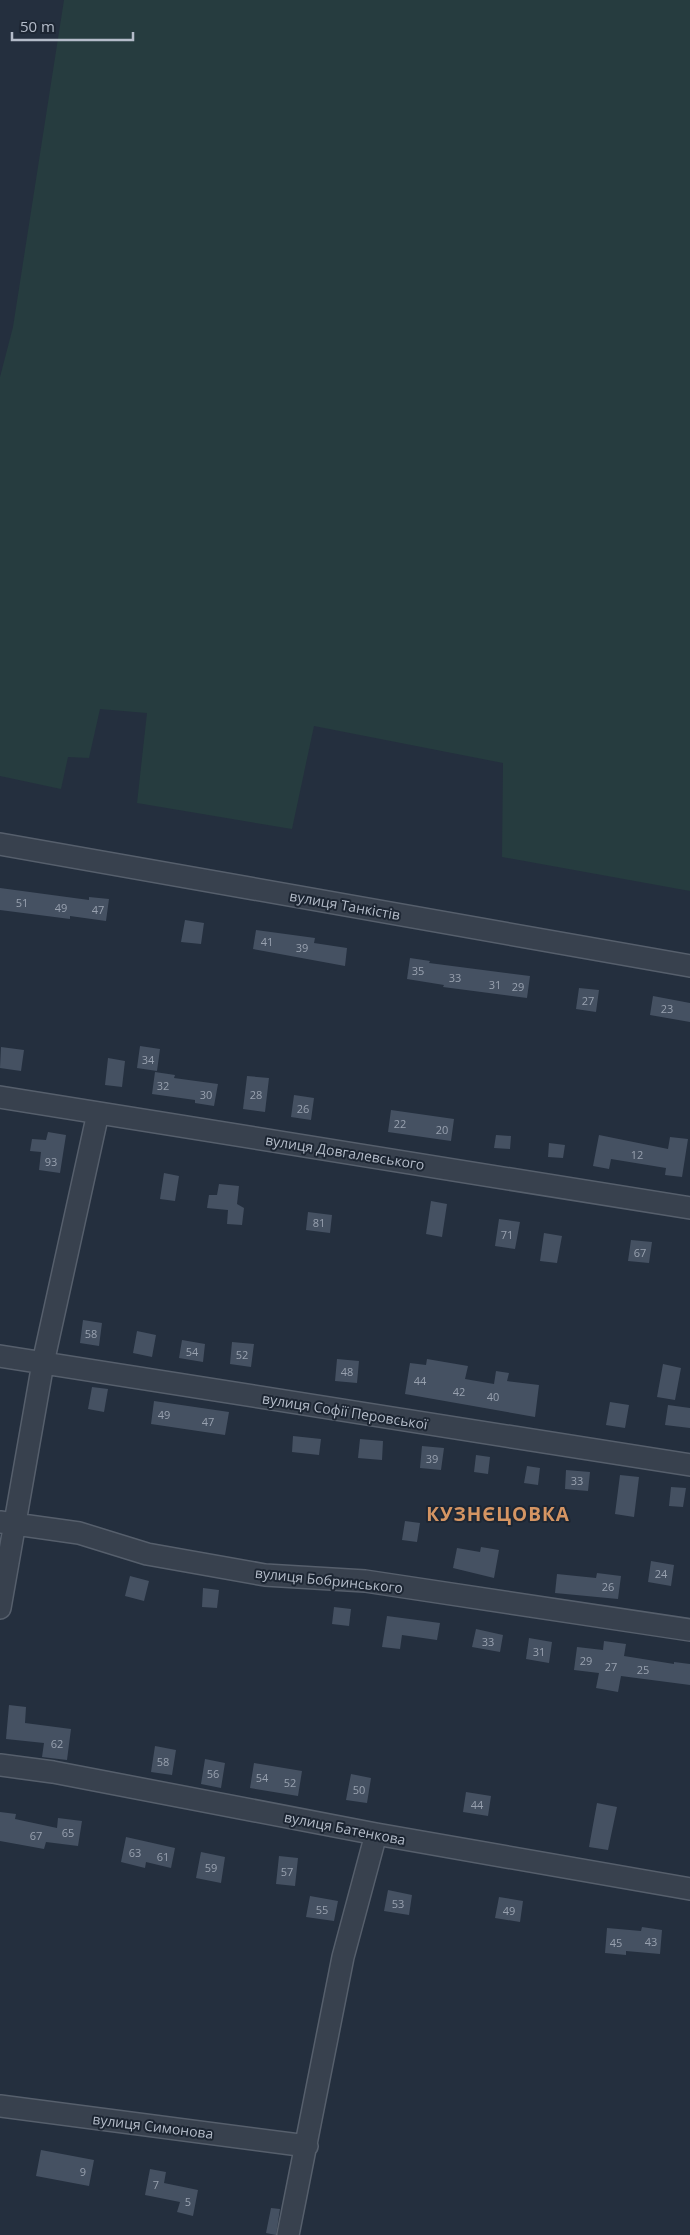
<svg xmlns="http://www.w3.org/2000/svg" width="690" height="2235" viewBox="0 0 690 2235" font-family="'Open Sans',sans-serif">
	<rect width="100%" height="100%" fill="#242f3e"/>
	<!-- green -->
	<path fill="#263c3f" d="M64 0H690V891L502 857 503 763 314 726 292 829 137 803 147 713 100 709 89 758 68 757 61 789 0 776V377L13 327Z"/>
	<!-- building -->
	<path fill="#455162" d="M0 888 89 900V897L109 899 106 921 70 916V919L0 910Z
		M185 920 204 923 201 944 181 942Z
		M256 930 315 938 314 943 347 948 345 966 253 949Z
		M410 958 430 961 429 963 530 976 527 998 443 987 444 985 407 979Z
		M579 988 599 990 596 1012 576 1009Z
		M653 996 690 1003V1022L650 1015Z
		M140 1046 160 1049 157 1071 137 1068Z
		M1 1047 24 1050 21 1071 0 1068Z
		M108 1058 125 1061 122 1087 105 1085Z
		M155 1072 175 1075 174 1078 218 1084 214 1106 195 1103V1100L152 1094Z
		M247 1076 269 1078 265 1112 243 1109Z
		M294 1095 314 1098 311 1120 291 1117Z
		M391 1110 454 1119 451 1141 388 1132Z
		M48 1132 66 1135 60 1173 39 1170 41 1152 30 1151 32 1139 46 1140Z
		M496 1135 511 1136 510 1149 494 1148Z
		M599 1135 668 1149 670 1137 688 1139 682 1177 665 1175 666 1168 611 1159 609 1169 593 1166Z
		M549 1143 565 1145 563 1158 548 1157Z
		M164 1173 179 1176 175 1201 160 1199Z
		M219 1184 239 1186 237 1204 244 1208 242 1225 227 1224 228 1210 207 1208 209 1195H217Z
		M431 1201 447 1204 442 1237 426 1234Z
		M308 1212 332 1215 330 1233 306 1230Z
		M499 1219 520 1222 515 1249 495 1246Z
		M544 1233 562 1236 557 1263 540 1261Z
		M631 1240 652 1242 649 1263 628 1261Z
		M83 1320 102 1323 99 1346 80 1343Z
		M137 1331 156 1335 152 1357 133 1353Z
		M182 1340 205 1344 203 1362 179 1358Z
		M232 1342 254 1344 251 1367 230 1364Z
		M337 1359 359 1361 357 1383 335 1381Z
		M427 1359 468 1366 465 1379 494 1384 496 1371 509 1373 507 1381 539 1385 535 1417 405 1394 410 1363 426 1365Z
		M663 1364 681 1368 675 1400 657 1397Z
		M92 1387 108 1389 104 1412 88 1409Z
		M154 1401 229 1412 225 1435 151 1424Z
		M610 1402 629 1405 625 1428 606 1425Z
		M668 1405 690 1408V1428L665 1425Z
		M293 1436 321 1439 319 1455 292 1452Z
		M360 1439 383 1441 382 1460 358 1458Z
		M422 1446 444 1448 441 1470 420 1468Z
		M476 1455 490 1457 488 1474 474 1472Z
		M527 1466 540 1468 538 1485 524 1483Z
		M566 1470 590 1472 588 1491 565 1489Z
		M620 1475 639 1477 634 1517 615 1514Z
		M671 1487 686 1488 683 1507 669 1506Z
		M405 1521 420 1523 417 1542 402 1540Z
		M481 1547 499 1550 494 1578 453 1568 457 1548 480 1552Z
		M651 1561 674 1565 671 1586 648 1582Z
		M597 1573 621 1576 618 1599 555 1593 557 1574 596 1578Z
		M130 1576 149 1581 144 1601 125 1596Z
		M203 1588 219 1590 217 1608 202 1607Z
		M334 1607 351 1609 349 1626 332 1624Z
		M387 1616 440 1623 437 1640 402 1635 400 1649 382 1647Z
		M476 1629 503 1635 500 1652 472 1647Z
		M529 1638 552 1642 549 1663 526 1659Z
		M604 1641 626 1644 624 1656 674 1664V1662L690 1664V1685L621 1676 618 1692 596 1688 599 1673 574 1670 577 1647 603 1650Z
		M9 1705 26 1707 25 1723 71 1729 67 1760 42 1757 44 1743 6 1739Z
		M155 1746 176 1750 172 1775 151 1772Z
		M205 1759 225 1763 221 1788 201 1784Z
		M254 1763 302 1771 298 1796 250 1788Z
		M351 1774 371 1778 367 1803 346 1800Z
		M466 1792 491 1796 488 1816 463 1812Z
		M597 1803 617 1807 608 1850 589 1847Z
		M0 1812 16 1814 15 1819 57 1828 58 1818 82 1821 78 1846 46 1842 44 1849 0 1841Z
		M126 1837 175 1848 171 1868 146 1862 145 1868 121 1862Z
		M201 1852 225 1857 221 1883 196 1878Z
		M279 1856 298 1858 295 1886 276 1884Z
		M388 1890 412 1895 409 1915 384 1911Z
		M310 1896 338 1901 334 1921 306 1917Z
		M499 1897 523 1901 520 1922 495 1918Z
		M642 1927 662 1930 660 1954 626 1951V1955L605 1953 607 1928 641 1931Z
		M41 2150 94 2160 89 2186 36 2176Z
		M150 2169 166 2172 164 2183 198 2190 193 2216 177 2212 180 2202 145 2195Z
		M271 2208 280 2209 276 2235 266 2233Z"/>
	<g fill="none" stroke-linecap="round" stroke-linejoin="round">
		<!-- minor casing -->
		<g stroke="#565f6c" stroke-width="24">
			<path id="minor" d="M0 844 690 966
				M0 1097 690 1208
				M0 1356 690 1465
				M0 1522 79 1533 147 1554 265 1575 365 1581 690 1630
				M0 1608 43 1363 98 1113
				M0 1765 53 1772 376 1834 690 1889
				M0 2106 307 2146
				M288 2235 343 1957 376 1834"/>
		</g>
		<!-- minor -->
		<use href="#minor" stroke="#38414e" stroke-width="21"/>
	</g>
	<g text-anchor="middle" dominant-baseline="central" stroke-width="4" stroke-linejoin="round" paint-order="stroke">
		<!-- number labels -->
		<g font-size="11" fill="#98a1af">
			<text x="22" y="902">51</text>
			<text x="61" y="907">49</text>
			<text x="98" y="909">47</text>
			<text x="267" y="941">41</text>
			<text x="302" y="947">39</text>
			<text x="418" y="970">35</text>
			<text x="455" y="977">33</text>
			<text x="495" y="984">31</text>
			<text x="518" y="986">29</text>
			<text x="588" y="1000">27</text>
			<text x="667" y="1008">23</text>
			<text x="148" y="1059">34</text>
			<text x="163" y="1085">32</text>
			<text x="206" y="1094">30</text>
			<text x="256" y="1094">28</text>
			<text x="303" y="1108">26</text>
			<text x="400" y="1123">22</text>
			<text x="442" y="1129">20</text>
			<text x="637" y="1154">12</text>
			<text x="51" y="1161">93</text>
			<text x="319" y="1222">81</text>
			<text x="507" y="1234">71</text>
			<text x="640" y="1252">67</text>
			<text x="91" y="1333">58</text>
			<text x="192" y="1351">54</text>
			<text x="242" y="1354">52</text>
			<text x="347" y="1371">48</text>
			<text x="420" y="1380">44</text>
			<text x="459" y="1391">42</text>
			<text x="493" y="1396">40</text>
			<text x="164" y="1414">49</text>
			<text x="208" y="1421">47</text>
			<text x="432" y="1458">39</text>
			<text x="577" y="1480">33</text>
			<text x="661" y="1573">24</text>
			<text x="608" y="1586">26</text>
			<text x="488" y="1641">33</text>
			<text x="539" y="1651">31</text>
			<text x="586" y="1660">29</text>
			<text x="611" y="1666">27</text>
			<text x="643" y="1669">25</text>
			<text x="57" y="1743">62</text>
			<text x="163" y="1761">58</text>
			<text x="213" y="1773">56</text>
			<text x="262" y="1777">54</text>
			<text x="290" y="1782">52</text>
			<text x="359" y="1789">50</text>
			<text x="477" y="1804">44</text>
			<text x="68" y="1832">65</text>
			<text x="36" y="1835">67</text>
			<text x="135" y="1852">63</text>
			<text x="163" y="1856">61</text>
			<text x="211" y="1867">59</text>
			<text x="287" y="1871">57</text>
			<text x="398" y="1903">53</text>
			<text x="322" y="1909">55</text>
			<text x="509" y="1910">49</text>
			<text x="651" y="1941">43</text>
			<text x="616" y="1942">45</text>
			<text x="83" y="2171">9</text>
			<text x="156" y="2184">7</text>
			<text x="188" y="2201">5</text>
		</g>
		<!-- street labels -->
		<g font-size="14" fill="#b4bcc9" stroke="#1d2633">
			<text transform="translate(345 905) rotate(10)">вулиця Танкістів</text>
			<text transform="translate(345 1152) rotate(9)">вулиця Довгалевського</text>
			<text transform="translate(345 1411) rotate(9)">вулиця Софії Перовської</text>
			<text transform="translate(329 1580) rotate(6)">вулиця Бобринського</text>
			<text transform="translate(345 1828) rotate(11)">вулиця Батенкова</text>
			<text transform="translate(153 2126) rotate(7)">вулиця Симонова</text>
		</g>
		<!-- district labels -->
		<g font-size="19" font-weight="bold" letter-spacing="1" fill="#d59563" stroke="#1d2633">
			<text x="498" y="1514">КУЗНЄЦОВКА</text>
		</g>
	</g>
	<!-- scale -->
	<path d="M12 32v8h121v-8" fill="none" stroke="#b4bcc9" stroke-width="2.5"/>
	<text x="20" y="32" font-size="15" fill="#b4bcc9" stroke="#1d2633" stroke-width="4" paint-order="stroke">50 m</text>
</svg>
